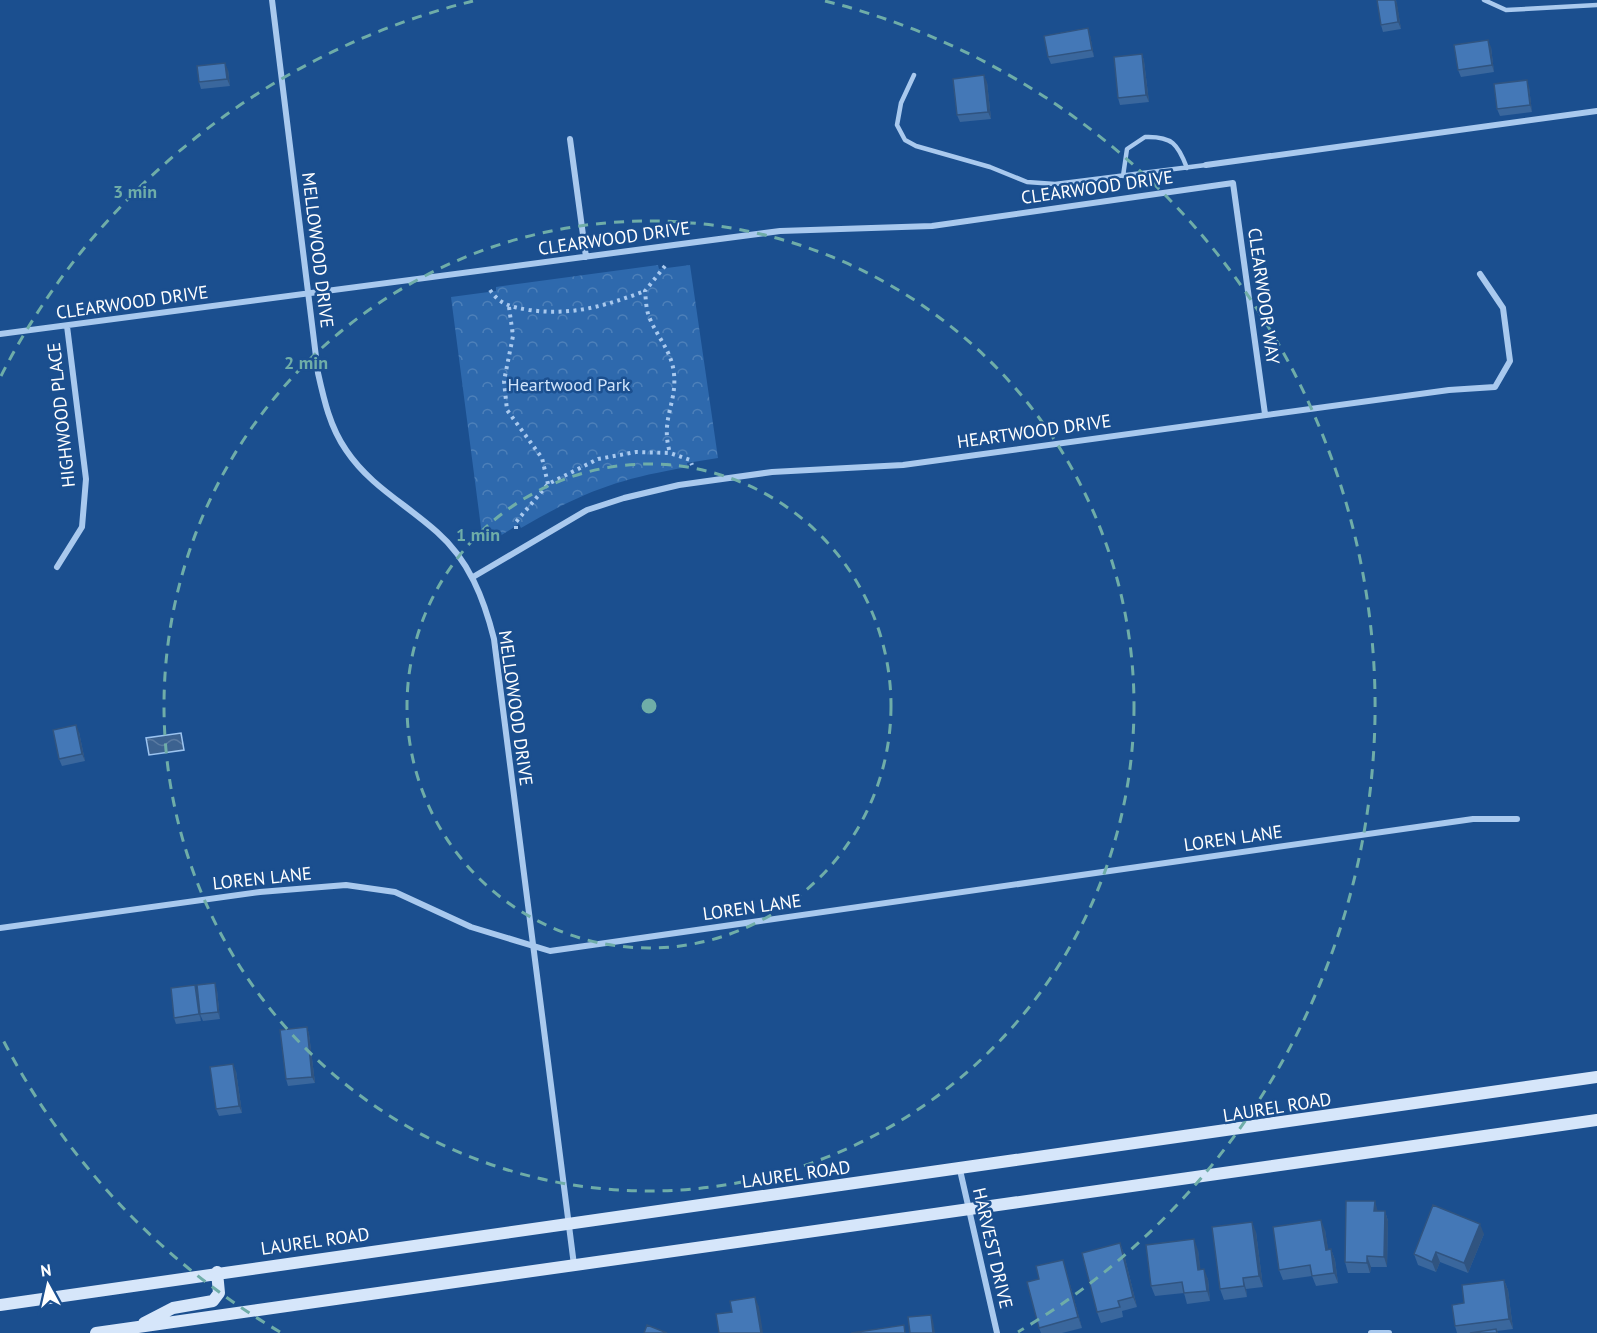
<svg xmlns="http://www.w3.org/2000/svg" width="1597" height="1333" viewBox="0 0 1597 1333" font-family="'PT Sans',sans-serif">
	<defs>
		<pattern id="park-crowns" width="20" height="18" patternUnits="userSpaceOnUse" patternTransform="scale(1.5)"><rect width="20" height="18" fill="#2e69ad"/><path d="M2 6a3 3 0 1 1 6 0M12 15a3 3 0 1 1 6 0" fill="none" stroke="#4d80b9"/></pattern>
		<pattern id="water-waves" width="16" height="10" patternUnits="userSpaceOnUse" patternTransform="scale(1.5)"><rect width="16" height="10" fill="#3c6290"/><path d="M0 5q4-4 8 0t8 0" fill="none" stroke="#597aa1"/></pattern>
	</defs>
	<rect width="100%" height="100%" fill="#1b4f8f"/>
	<!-- park -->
	<path fill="url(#park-crowns)" d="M658 265 659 269 690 265 718 458 687 463 688 467C617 479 583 492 521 528L519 524 492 541 483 543 451 297 496 291V287Z"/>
	<!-- water -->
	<path fill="url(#water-waves)" stroke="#9cc4f0" stroke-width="1.5" d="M181 733 184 750 149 755 146 738Z"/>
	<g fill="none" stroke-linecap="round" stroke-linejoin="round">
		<!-- path -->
		<path stroke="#a9c9ee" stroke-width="4" stroke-dasharray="3 4.5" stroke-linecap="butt" d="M665 266 645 291C646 300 646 311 650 319 658 338 672 352 674 374 677 404 660 419 670 453
			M490 290C500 305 512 307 529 310 572 316 605 306 645 291
			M509 307 513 336 504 381 507 410 542 458 548 484
			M516 529V522L548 484 598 459 636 452 670 453 690 460 692 465"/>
		<!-- service -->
		<path stroke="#a9c9ee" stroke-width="4.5" d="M1484 0 1506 10 1597 5
			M914 75 901 103 897 125 905 140 916 146 990 167 1027 182 1055 184 1206 165
			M1123 176 1127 149 1145 137C1172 136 1178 144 1187 168"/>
		<!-- minor -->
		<path stroke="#a9c9ee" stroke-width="6" d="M272 0 318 373C324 400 330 427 346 450 370 486 406 504 437 532 469 560 484 599 494 639L574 1265
			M570 139 586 257
			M1206 165 1597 111
			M0 334 780 231 932 226 1233 183 1265 414
			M57 567 82 527 86 479 67 326
			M473 577 587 510 624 498 679 485 772 472 903 465 1449 390 1495 387 1510 361 1503 308 1480 274
			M0 928 260 892 346 885 395 892 471 927 550 951 1473 819H1517
			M960 1170 997 1333
			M1371 1333H1389"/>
		<!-- secondary -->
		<path stroke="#d6e6fa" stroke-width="12" d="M0 1305C532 1225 1065 1157 1597 1077
			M144 1323 173 1308 213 1301 219 1293 217 1272
			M96 1333 1597 1120"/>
	</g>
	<!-- wall -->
	<path fill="#3a679d" d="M1377 0H1396L1401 29 1383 32 1381 25Z
		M1090 35 1094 57 1051 64 1048 57Z
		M1491 47 1494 72 1461 77 1458 70Z
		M1142 54 1144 61 1149 102 1120 105 1118 98Z
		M228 70 230 86 201 89 199 82Z
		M987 82 991 119 960 122 957 115Z
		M1529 87 1532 112 1500 116 1497 109Z
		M79 732 85 761 62 766 59 759Z
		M195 985 197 992 200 1011 217 990 220 1019 203 1021 200 1014 201 1021 176 1024 174 1018Z
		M307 1027 309 1034 315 1083 288 1086 286 1079Z
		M236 1071 242 1113 219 1116 216 1109Z
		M1378 1211H1385L1388 1221 1387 1267H1371L1370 1273H1348L1345 1262Z
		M1325 1230 1328 1250 1331 1249 1335 1260 1338 1283 1316 1286 1312 1276 1283 1280 1279 1270Z
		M1256 1232 1263 1287 1246 1289 1247 1297 1224 1300 1220 1289Z
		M1484 1234 1468 1273 1440 1262 1436 1272 1418 1265 1414 1254Z
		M1120 1243 1124 1254 1137 1307 1122 1311 1123 1317 1101 1323 1097 1312Z
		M1198 1250 1200 1269 1208 1279 1210 1301 1187 1304 1184 1293 1155 1296 1151 1286Z
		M1066 1270 1082 1328 1062 1333H1041L1039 1328V1279Z
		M1504 1280 1508 1290 1513 1329 1497 1331 1498 1333H1457L1455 1326 1464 1303Z"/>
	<!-- shaded-wall -->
	<path fill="#305480" d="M1395 0 1397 3 1401 29 1398 22Z
		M1088 28 1090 35 1094 57 1092 50Z
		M1488 40 1491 47 1494 72 1492 65Z
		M1142 54 1144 61 1149 102 1146 95Z
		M225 63 228 70 230 86 227 79Z
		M984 75 987 82 991 119 988 112Z
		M1527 80 1529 87 1532 112 1530 105Z
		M76 725 79 732 85 761 82 754Z
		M215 983 217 990 220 1019 218 1012Z
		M195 985 197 992 201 1021 199 1014Z
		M307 1027 309 1034 315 1083 312 1077Z
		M233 1064 236 1071 242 1113 239 1106Z
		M1375 1201 1378 1212 1374 1211Z
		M1385 1211 1388 1221 1387 1267 1384 1257Z
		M1321 1220 1325 1230 1330 1260 1326 1250Z
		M1252 1222 1256 1232 1263 1287 1259 1276Z
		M1480 1224 1484 1234 1468 1273 1464 1263Z
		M1194 1239 1198 1250 1202 1280 1198 1270Z
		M1120 1243 1124 1254 1137 1307 1133 1297Z
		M1331 1249 1335 1260 1338 1283 1334 1273Z
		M1436 1252 1440 1262 1436 1272 1432 1262Z
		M1367 1256 1371 1267 1370 1273 1367 1263Z
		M1063 1260 1066 1270 1082 1328 1078 1317Z
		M1204 1269 1208 1279 1210 1301 1207 1291Z
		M1243 1278 1246 1289 1247 1297 1244 1286Z
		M1504 1280 1508 1290 1513 1329 1509 1319Z
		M755 1297 759 1307 763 1333H761Z
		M931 1315 933 1321 935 1333H933Z"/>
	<!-- building -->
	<path fill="#4478b7" stroke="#305480" stroke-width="1.5" d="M1377 0H1395L1398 22 1381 25Z
		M1088 28 1092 50 1048 57 1044 36Z
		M1488 40 1492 65 1458 70 1454 45Z
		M1142 54 1146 95 1118 98 1114 57Z
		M225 63 227 79 199 82 197 66Z
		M984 75 988 112 957 115 953 79Z
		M1527 80 1530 105 1497 109 1494 84Z
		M76 725 82 754 59 759 53 730Z
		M215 983 218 1012 200 1014 197 985Z
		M195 985 199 1014 174 1018 171 988Z
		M307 1027 312 1077 286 1079 280 1030Z
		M233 1064 239 1106 216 1109 210 1067Z
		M1346 1201H1375L1374 1211H1385L1384 1257 1367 1256V1263L1345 1262Z
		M1433 1205 1480 1224 1464 1263 1436 1252 1432 1262 1414 1254Z
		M1321 1220 1326 1250 1331 1249 1334 1273 1312 1276 1310 1265 1279 1270 1273 1227Z
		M1252 1222 1259 1276 1243 1278 1244 1286 1220 1289 1212 1227Z
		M1194 1239 1198 1270 1204 1269 1207 1291 1184 1293 1182 1282 1151 1286 1146 1245Z
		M1120 1243 1133 1297 1118 1301 1120 1307 1097 1312 1082 1253Z
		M1063 1260 1078 1317 1039 1328 1027 1282 1039 1279 1036 1266Z
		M1504 1280 1509 1319 1455 1326 1452 1305 1464 1303 1462 1285Z
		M755 1297 761 1333H719L716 1314 732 1312 730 1301Z
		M931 1315 933 1333H910L908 1317Z
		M647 1325 667 1333H644Z
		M904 1325 905 1333H851Z
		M1496 1329 1497 1333H1470Z"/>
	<!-- distance rings -->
	<g fill="none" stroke="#6fada8" stroke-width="3" stroke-dasharray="10 8">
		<circle cx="649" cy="706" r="242"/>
		<circle cx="649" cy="706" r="485"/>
		<path d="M280 1332A727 727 0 0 1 1 1036M1 376A727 727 0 0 1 473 1M825 1A727 727 0 0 1 1018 1332"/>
	</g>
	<g text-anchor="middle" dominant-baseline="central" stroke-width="5" stroke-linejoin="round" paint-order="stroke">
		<!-- street labels -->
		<g font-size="18" fill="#fff" stroke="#1b4f8f">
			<text transform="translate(1097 187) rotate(-8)">CLEARWOOD DRIVE</text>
			<text transform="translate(614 238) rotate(-8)">CLEARWOOD DRIVE</text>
			<text transform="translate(318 250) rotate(83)">MELLOWOOD DRIVE</text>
			<text transform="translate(1264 296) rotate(82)">CLEARWOOR WAY</text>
			<text transform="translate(132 302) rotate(-8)">CLEARWOOD DRIVE</text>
			<text transform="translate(61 415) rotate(-96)">HIGHWOOD PLACE</text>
			<text transform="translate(1034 431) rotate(-8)">HEARTWOOD DRIVE</text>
			<text transform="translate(516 708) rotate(82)">MELLOWOOD DRIVE</text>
			<text transform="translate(1233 838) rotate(-8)">LOREN LANE</text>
			<text transform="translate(262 878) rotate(-6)">LOREN LANE</text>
			<text transform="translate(752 907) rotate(-8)">LOREN LANE</text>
			<text transform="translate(1277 1107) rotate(-9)">LAUREL ROAD</text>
			<text transform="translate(796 1174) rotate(-8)">LAUREL ROAD</text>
			<text transform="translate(315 1241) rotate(-8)">LAUREL ROAD</text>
			<text transform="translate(993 1248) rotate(77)">HARVEST DRIVE</text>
		</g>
		<!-- park labels -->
		<g font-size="18" fill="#cfe3fa" stroke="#1b4f8f">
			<text x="569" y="384">Heartwood Park</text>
		</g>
	</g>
	<circle cx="649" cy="706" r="9" fill="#6fada8" stroke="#1b4f8f" stroke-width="3"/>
	<g font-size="18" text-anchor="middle" font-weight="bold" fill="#6fada8" stroke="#1b4f8f" stroke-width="5" stroke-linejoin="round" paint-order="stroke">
		<text x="135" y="198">3 min</text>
		<text x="306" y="369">2 min</text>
		<text x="478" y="541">1 min</text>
	</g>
	<!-- north arrow -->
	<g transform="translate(48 1285) rotate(352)" stroke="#1b4f8f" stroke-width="4.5" paint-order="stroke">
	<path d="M0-4.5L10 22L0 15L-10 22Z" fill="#ffffff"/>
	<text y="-9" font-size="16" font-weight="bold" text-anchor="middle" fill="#ffffff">N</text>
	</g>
</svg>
